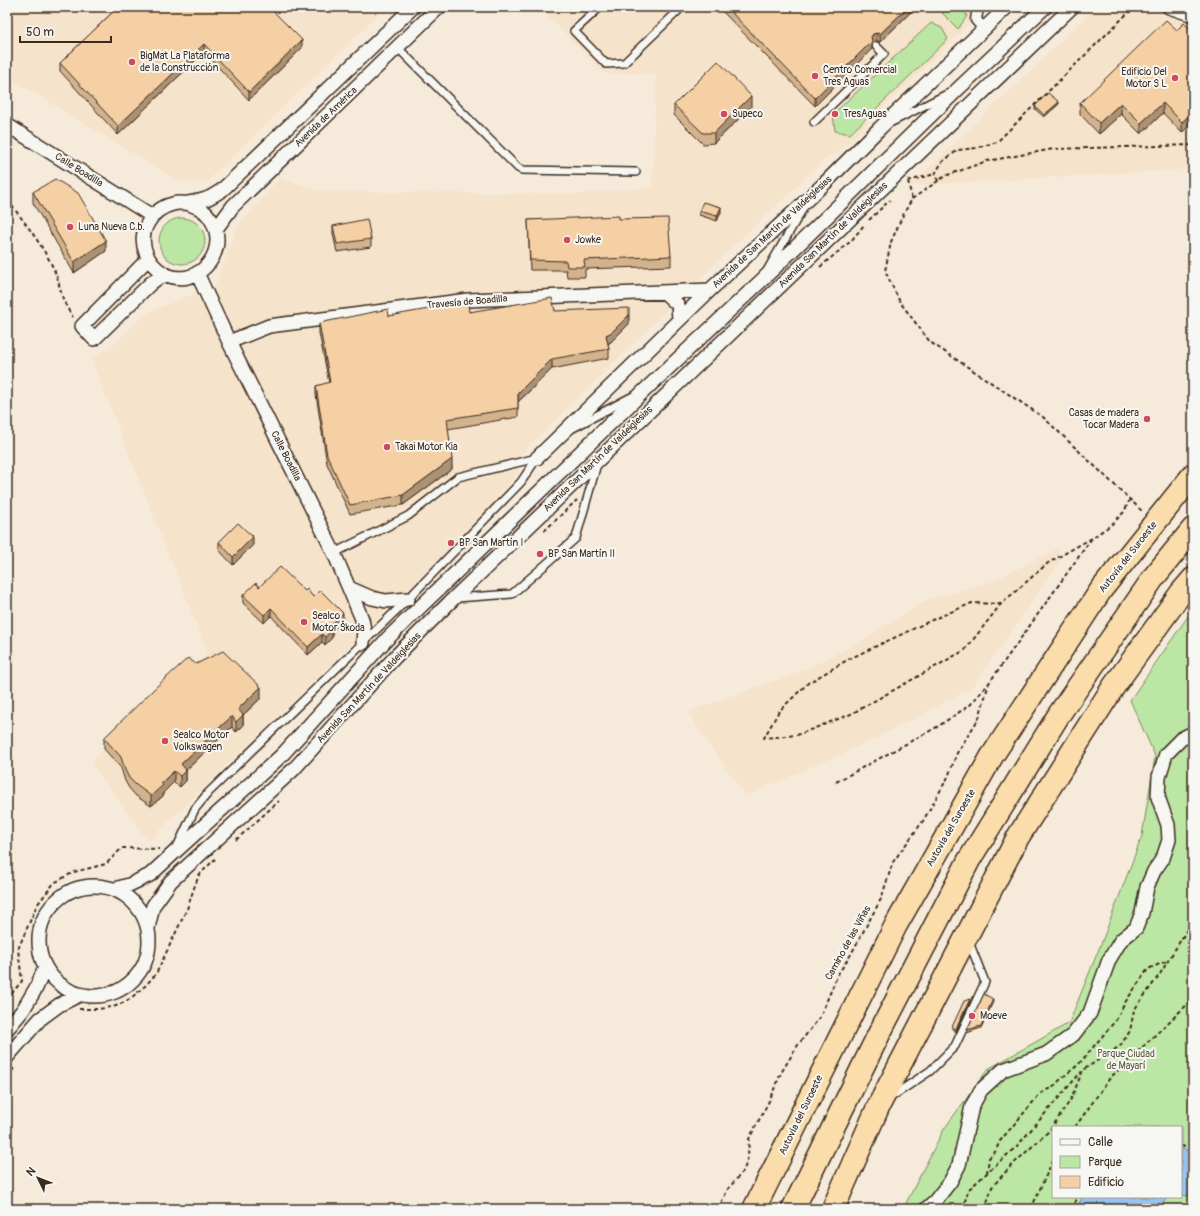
<svg xmlns="http://www.w3.org/2000/svg" width="1200" height="1216" viewBox="0 0 1200 1216" font-family="Pangolin,sans-serif">
	<rect width="100%" height="100%" fill="#f6ebdb"/>
	<filter id="ink" filterUnits="userSpaceOnUse"><feTurbulence type="fractalNoise" baseFrequency=".025" numOctaves="2"/><feDisplacementMap in="SourceGraphic" scale="8" xChannelSelector="R" yChannelSelector="G"/><feConvolveMatrix kernelMatrix="1 2 1 2 8 2 1 2 1" color-interpolation-filters="sRGB"/></filter>
	<g filter="url(#ink)">
		<!-- built -->
		<path fill="#f6e3cb" d="M7 7H386L208 181 180 182 14 81 7 80Z
			M539 7H987L833 157 830 155 696 282 516 459 519 472 474 526 148 842 91 763 104 749 188 669 208 654 91 359 109 348 146 313 215 285 237 227 279 178 320 191 577 194 652 187 656 73 605 74Z
			M1096 7H1193V169L910 186Z
			M1057 549 1061 560 972 688 869 742 745 796 687 712 796 673 857 644 927 600 990 582Z"/>
		<!-- green -->
		<path fill="#bce6a3" stroke="#7c8860" fill-rule="evenodd" d="M948 7H964L963 9 967 16 958 29 942 13Z
			M931 23 942 28 948 39 850 134 835 131 833 114Z
			M159 241a23 23 0 1 1 46 0a23 23 0 1 1-46 0Z
			M1193 609V1209H903L944 1129 988 1069 1069 1023 1103 939 1142 836 1155 756 1130 700ZM1053 1127H1181V1197H1053Z"/>
		<!-- water -->
		<path fill="#96c3f0" stroke="#72869c" d="M1181 1149 1193 1151V1199L1190 1196 1181 1195Z
			M1082 1197H1168L1163 1203 1164 1209H1077Z"/>
		<g fill="none" stroke-linecap="round" stroke-linejoin="round">
			<!-- service casing -->
			<g stroke="#3b2a1e" stroke-width="10">
				<path id="service" d="M600 7 574 31 606 64 624 63 678 11 674 7
					M397 47 518 168 522 170 636 172
					M814 122 884 54 876 46
					M892 122 947 94
					M768 269 802 210
					M573 428 633 396
					M334 553 408 516 458 477 537 458
					M456 598 512 594 576 538 597 464
					M178 845 195 809 208 793 408 599 521 482 537 458
					M891 1097 930 1071 955 1046 985 982 969 942"/>
			</g>
			<!-- pedestrian casing -->
			<g stroke="#3b2a1e" stroke-width="13">
				<path id="pedestrian" d="M978 7 976 20 984 29"/>
			</g>
			<!-- minor casing -->
			<g stroke="#3b2a1e" stroke-width="16">
				<path id="minor" d="M1169 7 1193 15
					M7 125 152 216
					M188 203C191 205 195 206 199 208 205 211 210 217 213 223 229 255 194 291 163 273 155 268 149 261 146 253 137 231 152 209 173 204 178 202 183 204 188 203 194 202 201 201 206 199 212 197 217 193 222 190L413 7
					M216 229 233 206 439 7
					M148 259 82 326 94 339 151 283 158 278 167 275
					M197 273 229 342 334 553 362 619 364 630 363 643
					M664 292 678 305 679 319
					M229 342 269 326 468 300 710 290
					M537 458 710 290 825 183 880 128 1007 7
					M349 588 372 598 386 601 408 599
					M39 941a55 55 0 1 1 110 0a55 55 0 1 1-110 0Z
					M115 889 129 885 150 875 176 851 282 755 387 639 646 389 762 280 958 89 1045 7
					M148 928 153 906 171 881 294 769 395 657 454 598 1072 7
					M7 1029 23 1010 36 988 45 968
					M7 1057 40 1019 59 1005 79 995
					M926 1209 935 1201 950 1182 959 1165 972 1106 981 1090 1003 1070 1046 1054 1073 1035 1090 1013 1109 960 1121 940 1136 928 1142 913 1147 887 1154 871 1163 858 1169 840 1168 825 1158 797 1159 777 1166 754 1181 739 1193 733"/>
			</g>
			<!-- motorway casing -->
			<g stroke="#3b2a1e" stroke-width="25">
				<path id="motorway" d="M754 1209 896 925 992 756 1101 590 1193 475
					M793 1209 878 1036 969 860 1060 713 1154 577 1193 529
					M833 1209 879 1105 1018 837 1114 686 1181 593 1193 579"/>
			</g>
			<!-- path -->
			<path stroke="#3b2a1e" stroke-width="2" stroke-dasharray="4 3" stroke-linecap="butt" d="M908 181 935 174
				M908 181 912 199 902 217 891 242 885 271 900 302 930 342 1043 417 1142 511
				M938 181 935 174 942 162 958 150 976 148 997 142 1134 7
				M912 199 945 176 987 161 1054 149 1193 145
				M7 200C23 219 49 254 57 277 59 282 59 287 61 292 63 300 68 311 73 317
				M869 220 890 200
				M820 267 851 241 864 225
				M544 531 577 500
				M1001 604 972 603 932 620 849 659 808 683 779 711 764 738 797 735 851 714 965 650 1001 604 1048 563 1092 538
				M836 782 937 727 970 705 989 683 1092 538 1111 525 1124 512 1130 499
				M236 840 279 801
				M7 999 22 981 18 949 37 905 54 883 74 872 106 864 122 848 159 849
				M79 1009H99L116 1006 130 999 145 986 156 974 187 909 194 888 199 875 215 859
				M7 1077 15 1067
				M1075 1127 1110 1078 1193 999
				M1181 1146 1193 1149
				M987 1173 989 1158 995 1152 1000 1141 1040 1094 1055 1085 1063 1077 1078 1065 1089 1052 1116 1020 1126 1001 1148 969 1167 961
				M718 1209 728 1189 744 1170 748 1157 749 1139 769 1101 781 1073 798 1045 820 1017 838 974 850 956 881 899 893 862 923 821 948 777 957 753 979 718 989 683
				M963 1209 968 1190 1017 1146 1081 1072
				M985 1209 992 1187 1011 1166 1050 1130 1070 1101 1083 1070 1120 1046 1130 1031 1134 1010 1160 974 1193 920
				M1031 1209 1053 1160
				M1071 1209 1078 1197"/>
			<!-- service -->
			<use href="#service" stroke="#f6f6f2" stroke-width="7"/>
			<!-- pedestrian -->
			<use href="#pedestrian" stroke="#f6f6f2" stroke-width="10"/>
			<!-- minor -->
			<use href="#minor" stroke="#f6f6f2" stroke-width="13"/>
			<!-- motorway -->
			<use href="#motorway" stroke="#faddab" stroke-width="22"/>
		</g>
		<!-- wall -->
		<path fill="#d3b38e" stroke="#3b2a1e" d="M118 7 302 48 249 100 204 52 118 135 60 71V63Z
			M718 7H916L880 42 877 41 873 42 872 49 815 106Z
			M1177 30 1193 32V122L1182 133 1163 113 1141 134 1121 114 1099 134 1080 114V103Z
			M1059 104 1044 117 1035 109V106Z
			M674 105 751 107 714 143 703 144 674 115Z
			M33 192 106 251 74 273 33 203Z
			M699 211 721 212 717 221 699 215Z
			M619 219 671 256V266L585 269V277H567L566 270H530L528 220Z
			M333 226 371 239V247L337 252 333 234Z
			M555 311 629 324 612 341 608 344 609 349V358L552 369 518 402V417L448 429 452 469 403 505 350 514 327 464 316 395V386L329 383 319 333V323L389 316 469 312Z
			M219 542 253 545 233 565 219 550Z
			M259 587 305 591 343 621 332 631V638L325 645 322 642 308 655 271 616 264 623 243 603V595Z
			M196 664 261 698 243 715V726L236 732 232 727 186 770V781L180 787 174 782 163 793V796L151 806 136 796 129 788 125 781 121 768 104 749V738Z
			M970 1002 956 1032 952 1029V1027Z"/>
		<!-- shaded-wall -->
		<path fill="#ac9274" stroke="#3b2a1e" d="M908 7H916L880 42V34Z
			M877 33V41L872 43V49L815 106V98L871 37 873 34Z
			M302 40V48L249 100V92Z
			M204 44V52L118 135V126Z
			M751 96V107L714 143V133Z
			M1059 102V104L1044 117V115Z
			M1121 103V114L1099 134V123Z
			M1163 103V113L1141 134V123Z
			M1193 112V122L1182 133V122Z
			M721 207V212L717 221V216Z
			M106 241V251L74 273V262Z
			M629 315V324L612 341 606 345V335Z
			M552 359V369L518 402V393Z
			M452 459V469L403 505V495Z
			M253 537V545L233 565V557Z
			M271 608V616L264 623V615Z
			M343 613V621L332 631V638L325 645V637L329 627Z
			M322 634V642L308 655V647Z
			M261 687V698L243 715V726L236 732V722L238 709Z
			M232 716V727L186 770V781L180 787V776L181 764Z
			M174 771V782L163 793V796L151 806V796L161 783Z
			M970 999V1002L956 1032V1029Z
			M993 999V1002L981 1028 967 1033V1030Z"/>
		<!-- building -->
		<path fill="#f5d0a5" stroke="#3b2a1e" d="M118 7H269L302 40 249 92 204 44 118 126 60 63Z
			M726 7H908L880 34 877 33 873 34 871 37 872 41 815 98Z
			M1166 20 1177 30 1184 23 1193 32V112L1182 122 1163 103 1141 123 1121 103 1099 123 1080 103Z
			M718 61 751 96 714 133H703L674 105Z
			M1048 93 1059 102 1044 115 1035 106Z
			M55 179 78 193 106 241 74 262 33 192Z
			M703 202 721 207 717 216 699 211Z
			M619 216V219L668 218 671 256 584 260 585 267H567L566 261 530 260 528 220Z
			M367 219 371 239 337 244 333 226Z
			M552 298 555 311 629 308V315L612 332 606 335 609 349 552 359 518 393V408L447 419 452 459 403 495 350 505 327 455 316 386 330 382 319 323 388 309 389 316 468 302 469 312Z
			M238 523 253 537 233 557 219 542Z
			M280 567 305 591 307 589 313 597 320 590 343 613 329 627 332 630 325 637 322 634 308 647 271 608 264 615 243 595 256 583 259 587Z
			M223 651 261 687 238 709 243 715 236 722 232 716 181 764 186 770 180 776 174 771 161 783 163 785 151 796 136 785 129 778 125 770 121 757 104 738 156 687 188 658 196 664Z
			M984 994 993 999 981 1026 967 1030Z
			M970 999 956 1029 952 1027 964 1001Z"/>
	</g>
	<!-- markers -->
	<g fill="#d1495b" stroke="#f6f6f2" stroke-width="1.5">
		<circle cx="132" cy="62" r="4"/>
		<circle cx="815" cy="76" r="4"/>
		<circle cx="1175" cy="78" r="4"/>
		<circle cx="724" cy="114" r="4"/>
		<circle cx="835" cy="114" r="4"/>
		<circle cx="70" cy="227" r="4"/>
		<circle cx="567" cy="240" r="4"/>
		<circle cx="1147" cy="419" r="4"/>
		<circle cx="387" cy="447" r="4"/>
		<circle cx="451" cy="543" r="4"/>
		<circle cx="540" cy="554" r="4"/>
		<circle cx="304" cy="622" r="4"/>
		<circle cx="165" cy="741" r="4"/>
		<circle cx="972" cy="1016" r="4"/>
	</g>
	<g text-anchor="middle" dominant-baseline="central" stroke-width="4" stroke-linejoin="round" paint-order="stroke">
		<!-- poi labels -->
		<g font-size="10" fill="#3b2a1e" stroke="#f6f6f2" text-anchor="start">
			<text x="140" y="56">BigMat La Plataforma<tspan x="140" dy="12">de la Construcción</tspan></text>
			<text x="823" y="70">Centro Comercial<tspan x="823" dy="12">Tres Aguas</tspan></text>
			<text x="1167" y="72" text-anchor="end">Edificio Del<tspan x="1167" dy="12">Motor S L</tspan></text>
			<text x="732" y="114">Supeco</text>
			<text x="843" y="114">TresAguas</text>
			<text x="78" y="227">Luna Nueva C.b.</text>
			<text x="575" y="240">Jowke</text>
			<text x="1139" y="413" text-anchor="end">Casas de madera<tspan x="1139" dy="12">Tocar Madera</tspan></text>
			<text x="395" y="447">Takai Motor Kia</text>
			<text x="459" y="543">BP San Martín I</text>
			<text x="548" y="554">BP San Martín II</text>
			<text x="312" y="616">Sealco<tspan x="312" dy="12">Motor Škoda</tspan></text>
			<text x="173" y="735">Sealco Motor<tspan x="173" dy="12">Volkswagen</tspan></text>
			<text x="980" y="1016">Moeve</text>
		</g>
		<!-- street labels -->
		<g font-size="10" fill="#3b2a1e" stroke="#f6f6f2">
			<text transform="translate(326 117) rotate(-44)">Avenida de América</text>
			<text transform="translate(79 170) rotate(32)">Calle Boadilla</text>
			<text transform="translate(772 232) rotate(-43)">Avenida de San Martín de Valdeiglesias</text>
			<text transform="translate(833 235) rotate(-44)">Avenida San Martín de Valdeiglesias</text>
			<text transform="translate(467 302) rotate(-5)">Travesía de Boadilla</text>
			<text transform="translate(286 456) rotate(63)">Calle Boadilla</text>
			<text transform="translate(598 459) rotate(-44)">Avenida San Martín de Valdeiglesias</text>
			<text transform="translate(1128 557) rotate(-52)">Autovía del Suroeste</text>
			<text transform="translate(369 688) rotate(-47)">Avenida San Martín de Valdeiglesias</text>
			<text transform="translate(951 828) rotate(-60)">Autovía del Suroeste</text>
			<text transform="translate(848 943) rotate(-61)">Camino de las Viñas</text>
			<text transform="translate(801 1115) rotate(-64)">Autovía del Suroeste</text>
		</g>
		<!-- park labels -->
		<g font-size="10" fill="#5b593f" stroke="#f6f6f2">
			<text x="1126" y="1054">Parque Ciudad<tspan x="1126" dy="12">de Mayarí</tspan></text>
		</g>
	</g>
	<!-- margin -->
	<rect width="1200" height="1216" fill="none" stroke="#f6f6f2" stroke-width="24"/>
	<rect x="12" y="12" width="1176" height="1192" fill="none" stroke="#3b2a1e" stroke-width="1.5" filter="url(#ink)"/>
	<!-- legend -->
	<rect x="1052" y="1126" width="130" height="72" fill="#f6f6f2" stroke="#aba49d"/>
	<rect x="1060" y="1139" width="20" height="6" fill="#f6f6f2" stroke="#aba49d"/>
	<text x="1088" y="1146" font-size="12" fill="#3b2a1e">Calle</text>
	<rect x="1060" y="1156" width="20" height="12" fill="#bce6a3" stroke="#aba49d"/>
	<text x="1088" y="1166" font-size="12" fill="#3b2a1e">Parque</text>
	<rect x="1060" y="1176" width="20" height="12" fill="#f5d0a5" stroke="#aba49d"/>
	<text x="1088" y="1186" font-size="12" fill="#3b2a1e">Edificio</text>
	<!-- north arrow -->
	<g transform="translate(38 1178) rotate(313)" stroke="#f6f6f2" stroke-width="3" paint-order="stroke">
	<path d="M0-3L7 15L0 10L-7 15Z" fill="#3b2a1e"/>
	<text y="-6" font-size="11" font-weight="bold" text-anchor="middle" fill="#3b2a1e">N</text>
	</g>
	<!-- scale -->
	<path d="M20 36v6h91v-6" fill="none" stroke="#3b2a1e" stroke-width="2"/>
	<text x="26" y="36" font-size="12" fill="#3b2a1e" stroke="#f6f6f2" stroke-width="3" paint-order="stroke">50 m</text>
</svg>
